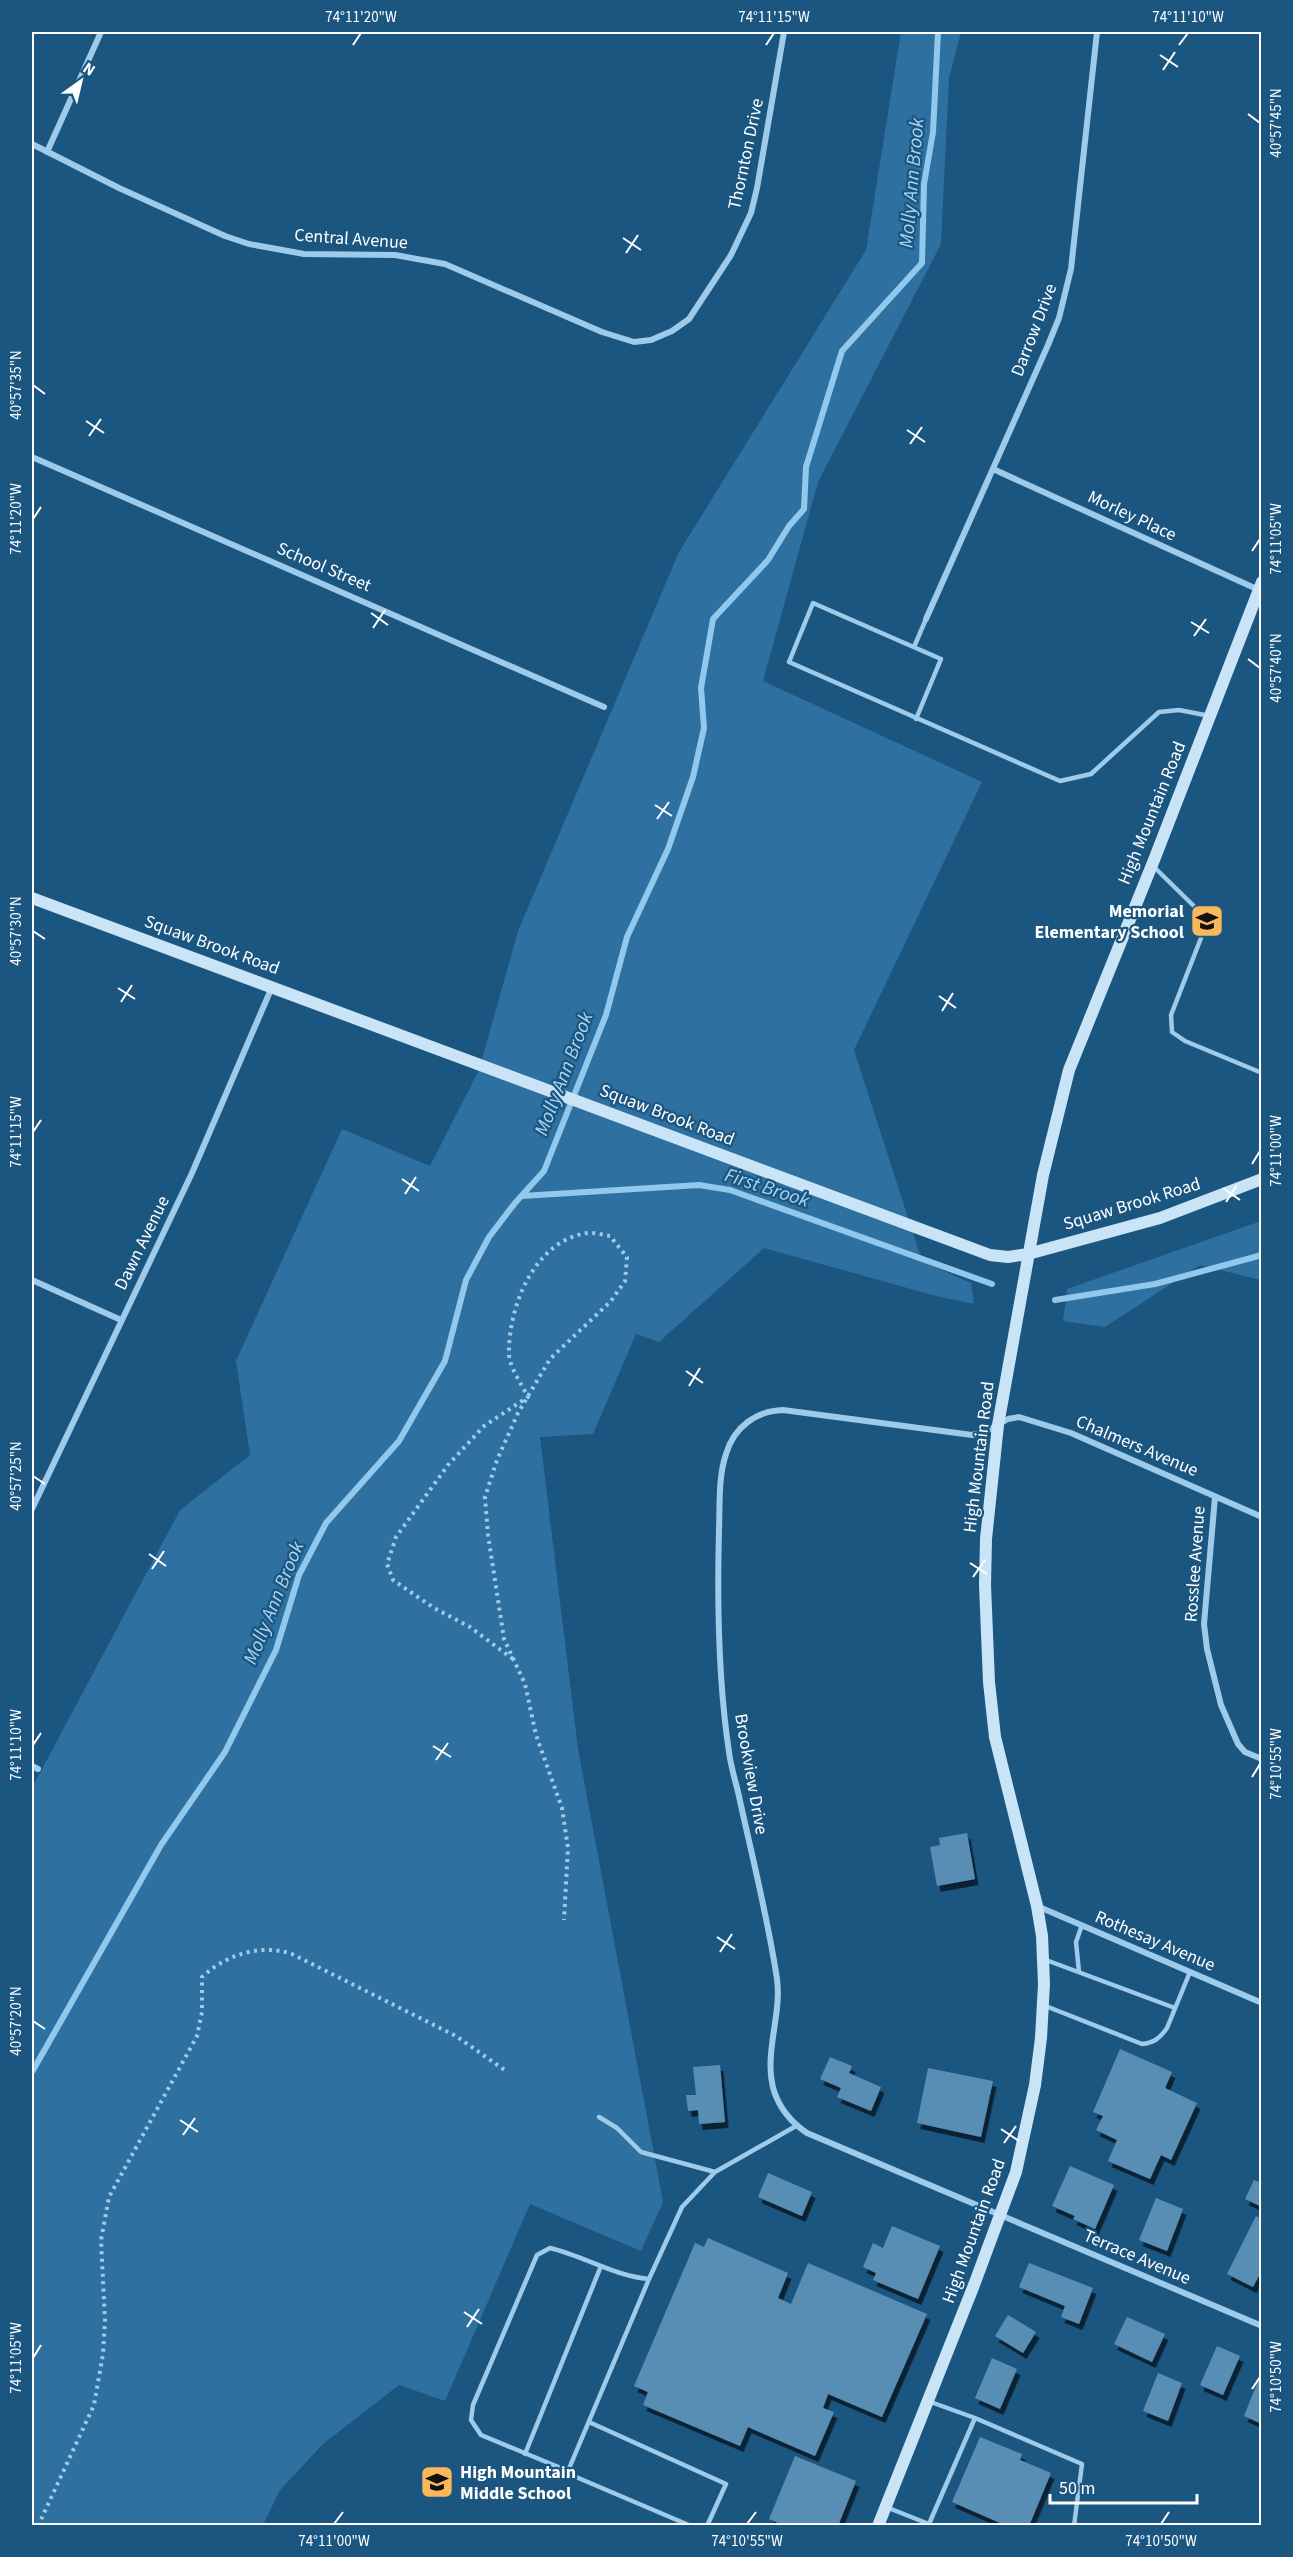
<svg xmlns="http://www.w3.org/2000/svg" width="1293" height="2557" viewBox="0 0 1293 2557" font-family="'Source Sans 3',sans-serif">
	<defs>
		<filter id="shadow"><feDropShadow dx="3.5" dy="6" stdDeviation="0" flood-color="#0009"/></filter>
	</defs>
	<rect width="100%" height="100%" fill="#1b5681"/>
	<!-- green -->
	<path fill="#2e709f" d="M901 32H961L949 78 941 244 818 482 763 681 982 782 854 1050 922 1261 971 1283 974 1304 936 1296 764 1248 659 1342 636 1334 593 1434 540 1437 578 1749 663 2202 641 2251 530 2204 445 2401 399 2385 323 2444 280 2490 263 2525 32 2526V1788L180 1510 250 1455 236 1361 342 1129 430 1166 479 1070 518 931 679 552 866 250Z
		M1261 1221V1280L1200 1265 1105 1327 1063 1321 1067 1289Z"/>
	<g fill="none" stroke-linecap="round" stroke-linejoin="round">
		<!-- stream -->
		<path stroke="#92c8ec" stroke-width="6" d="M522 1196 699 1185 730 1190 992 1284
			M1055 1300 1155 1284 1262 1255
			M32 2072 161 1845 225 1752 276 1650 299 1575 326 1523 399 1441 445 1361 466 1280 489 1237 515 1203 544 1171 606 1015 627 937 668 849 693 777 704 728 701 688 713 619 768 560 789 526 804 509 806 467 842 351 922 263 924 184 933 132 938 32"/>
	</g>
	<!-- building -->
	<path fill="#598eb4" filter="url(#shadow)" d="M967 1833 975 1879 937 1886 930 1847 940 1845 939 1838Z
		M1120 2049 1172 2072 1165 2088 1197 2103 1171 2160 1161 2155 1150 2179 1108 2161 1117 2140 1096 2130 1103 2116 1093 2112Z
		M830 2057 852 2066 849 2073 881 2087 871 2111 837 2097 841 2088 820 2079Z
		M720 2065 725 2122 699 2124 698 2110 688 2111 686 2095H696L693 2067Z
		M928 2068 993 2081 981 2137 917 2123Z
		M1070 2166 1114 2185 1095 2229 1073 2219 1075 2216 1052 2206Z
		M768 2173 812 2192 802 2216 758 2197Z
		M1254 2180 1262 2183V2207L1245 2199Z
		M1156 2198 1183 2209 1167 2251 1139 2240Z
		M1256 2216 1262 2219V2270L1253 2287 1227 2274Z
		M892 2226 940 2246 918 2299 873 2280 876 2273 863 2267 873 2243 883 2248Z
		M708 2238 788 2273 778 2298 791 2304 808 2263 927 2314 882 2417 828 2394 823 2408 834 2412 815 2456 748 2427 740 2446 643 2405 648 2392 634 2386 695 2243 704 2247Z
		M1029 2263 1093 2288 1079 2324 1061 2317 1065 2306 1019 2287Z
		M1008 2315 1036 2332 1023 2353 995 2336Z
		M1127 2317 1165 2334 1152 2362 1114 2344Z
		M1217 2346 1240 2356 1223 2395 1200 2385Z
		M992 2358 1017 2369 1000 2409 975 2398Z
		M1158 2373 1182 2383 1168 2421 1143 2411Z
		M1261 2374H1262V2424L1244 2416Z
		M980 2437 1022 2454 1020 2460 1051 2473 1029 2526H1007L952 2502Z
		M795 2456 856 2481 838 2526H785L769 2519Z"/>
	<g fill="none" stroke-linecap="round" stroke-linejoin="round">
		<!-- path -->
		<path stroke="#9fcbea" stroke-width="4" stroke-dasharray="3 4.5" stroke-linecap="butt" d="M513 1659 470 1627 434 1608 393 1580 387 1564 396 1537 448 1465 484 1426 528 1397C522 1385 510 1368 509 1355 508 1307 534 1241 587 1233 594 1232 603 1235 610 1236L627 1257 625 1281 611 1301 550 1359 518 1413 497 1460 485 1497 488 1535 504 1639 525 1684 536 1735 562 1808 568 1848 564 1920
			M38 2526 94 2405 103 2354 105 2320 101 2240 109 2197 197 2036 202 2012V1977C226 1955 260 1943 292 1954L456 2036 506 2071"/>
		<!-- lane -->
		<path stroke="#9fcbea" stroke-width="4.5" d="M914 647 926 619
			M916 719 941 659 813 603 789 662 1060 781 1091 774 1159 712 1179 710 1210 716
			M1154 867 1200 912 1201 938 1171 1015 1172 1032 1185 1041 1262 1073
			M1046 1960 1175 2008
			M1079 1972 1076 1942 1082 1925
			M1043 2005 1142 2044C1154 2043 1160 2038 1167 2028L1190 1972
			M599 2117 617 2128 641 2152 715 2172
			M649 2279C614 2276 584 2256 550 2248L537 2255 473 2405 471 2420 481 2435 568 2471 649 2279 682 2207 715 2172 796 2126
			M928 2401 975 2418 1082 2464 1074 2526
			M589 2422 726 2484 707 2526
			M525 2454 601 2266
			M568 2471 576 2477 691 2526
			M886 2507 934 2526
			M929 2524 975 2418"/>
		<!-- street -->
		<path stroke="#9fcbea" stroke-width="6" d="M32 144 119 188 225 236 249 244 304 254 395 255 445 264 602 332 634 342 651 340 672 331 689 319 731 255 751 213 757 188 784 32
			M47 152 101 32
			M32 457 604 707
			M993 469 1259 590
			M926 619 1048 345 1059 318 1071 269 1097 32
			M32 1280 121 1320
			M1215 1497 1204 1624 1207 1649 1221 1705 1238 1744 1245 1752 1262 1759
			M32 1509 192 1173 272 987
			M1262 1517 1071 1433 1019 1417 1008 1419 985 1432 972 1435 783 1410C756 1411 734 1427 726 1454 718 1478 720 1505 719 1530 717 1604 718 1679 729 1752 731 1769 737 1785 740 1801 753 1860 768 1919 777 1979 782 2016 763 2054 774 2091 780 2109 792 2123 807 2133L1262 2326
			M32 1766 38 1769
			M1037 1906 1262 2003"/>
		<!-- secondary -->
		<path stroke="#cae4f7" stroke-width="12" d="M32 898 990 1255 1008 1257 1028 1254 1160 1218 1262 1179
			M878 2526 974 2285 1016 2172 1035 2085 1041 2038 1044 1984 1042 1936 1037 1906 995 1737 989 1682 985 1585 986 1539 998 1425 1043 1175 1069 1070 1154 860 1262 582"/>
	</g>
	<!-- ticks -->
	<path fill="none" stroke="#fff" stroke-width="2" d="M353 45 361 33M766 45 774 33M1179 45 1188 33M1160 55 1178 67M1163 70 1175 52M1248 114 1260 123M623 238 641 250M626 253 638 235M33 385 45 394M86 421 104 433M907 430 925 442M89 436 101 419M910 444 922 427M33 519 41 507M1252 551 1260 539M371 613 388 625M1191 622 1209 633M373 628 385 610M1194 636 1206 619M1248 659 1260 668M655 805 672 816M657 819 669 802M33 931 45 939M118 988 135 999M939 996 956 1008M121 1002 132 985M942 1011 953 993M33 1132 41 1120M1252 1164 1260 1151M402 1179 419 1191M1223 1188 1240 1200M405 1194 416 1177M1226 1202 1237 1185M686 1371 703 1383M689 1386 700 1368M33 1476 45 1484M149 1554 166 1566M970 1563 987 1574M152 1569 164 1551M973 1577 985 1560M33 1745 41 1733M433 1746 451 1757M436 1760 448 1743M1252 1777 1260 1764M717 1937 735 1949M720 1952 732 1934M33 2021 45 2029M180 2120 198 2132M1001 2129 1019 2141M183 2135 195 2118M1004 2143 1016 2126M464 2312 482 2324M467 2327 479 2309M33 2358 41 2345M1252 2389 1260 2377M334 2524 343 2512M747 2524 756 2512M1161 2524 1169 2512"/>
	<!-- icons -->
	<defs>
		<g id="school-square" transform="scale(1.725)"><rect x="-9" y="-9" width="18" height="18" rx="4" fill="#fbb75b" stroke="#1b5681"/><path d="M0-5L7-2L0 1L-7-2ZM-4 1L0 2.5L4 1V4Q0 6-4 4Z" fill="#111"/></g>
	</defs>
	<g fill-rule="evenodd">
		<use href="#school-square" x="1207" y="921"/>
		<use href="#school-square" x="437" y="2482"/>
	</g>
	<g text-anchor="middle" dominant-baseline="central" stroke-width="4.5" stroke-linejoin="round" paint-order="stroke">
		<!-- street labels -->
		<g font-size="18" fill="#fff" stroke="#1b5681">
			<text transform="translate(746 154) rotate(-78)">Thornton Drive</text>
			<text transform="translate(351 239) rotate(4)">Central Avenue</text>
			<text transform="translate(1034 330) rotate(-69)">Darrow Drive</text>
			<text transform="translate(1132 516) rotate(25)">Morley Place</text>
			<text transform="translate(324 567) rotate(23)">School Street</text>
			<text transform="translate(1152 813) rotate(-68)">High Mountain Road</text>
			<text transform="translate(212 945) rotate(20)">Squaw Brook Road</text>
			<text transform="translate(667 1115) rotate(21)">Squaw Brook Road</text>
			<text transform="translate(1132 1204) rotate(-17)">Squaw Brook Road</text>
			<text transform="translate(142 1243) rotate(-64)">Dawn Avenue</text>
			<text transform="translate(1137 1446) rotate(23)">Chalmers Avenue</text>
			<text transform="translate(979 1457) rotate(-83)">High Mountain Road</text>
			<text transform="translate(1195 1564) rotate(-86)">Rosslee Avenue</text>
			<text transform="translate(751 1774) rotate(80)">Brookview Drive</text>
			<text transform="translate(1155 1941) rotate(23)">Rothesay Avenue</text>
			<text transform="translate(974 2231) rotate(-70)">High Mountain Road</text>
			<text transform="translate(1137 2257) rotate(23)">Terrace Avenue</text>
		</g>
		<!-- poi labels -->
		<g font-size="18" font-weight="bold" fill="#fff" stroke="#1b5681" text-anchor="end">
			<text x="1184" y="911">Memorial<tspan x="1184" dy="21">Elementary School</tspan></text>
			<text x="460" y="2472" text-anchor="start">High Mountain<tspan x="460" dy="21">Middle School</tspan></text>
		</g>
		<!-- water labels -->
		<g font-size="20" font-style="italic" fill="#aad5f2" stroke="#1b5681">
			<text transform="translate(912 183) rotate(-85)">Molly Ann Brook</text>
			<text transform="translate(564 1074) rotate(-69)">Molly Ann Brook</text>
			<text transform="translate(767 1188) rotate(18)">First Brook</text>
			<text transform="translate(274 1603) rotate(-68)">Molly Ann Brook</text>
		</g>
	</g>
	<!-- border -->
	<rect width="1293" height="2557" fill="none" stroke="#1b5681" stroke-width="66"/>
	<!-- north arrow -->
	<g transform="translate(81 81) rotate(34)" stroke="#1b5681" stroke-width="4.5" paint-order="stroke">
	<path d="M0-4.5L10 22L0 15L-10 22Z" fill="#ffffff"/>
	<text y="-9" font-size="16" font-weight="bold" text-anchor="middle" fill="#ffffff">N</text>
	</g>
	<!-- scale -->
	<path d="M1050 2494v9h147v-9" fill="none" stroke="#ffffff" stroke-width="3"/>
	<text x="1059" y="2494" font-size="18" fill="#ffffff" stroke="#1b5681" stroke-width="4.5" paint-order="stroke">50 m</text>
	<rect x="33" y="33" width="1227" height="2491" fill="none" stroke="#fff" stroke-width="2"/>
	<g font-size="15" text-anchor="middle" fill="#fff">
		<text x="361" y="22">74°11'20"W</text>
		<text x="774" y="22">74°11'15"W</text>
		<text x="1188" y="22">74°11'10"W</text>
		<text transform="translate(1276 123) rotate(-90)" y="5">40°57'45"N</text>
		<text transform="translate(16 385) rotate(-90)" y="5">40°57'35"N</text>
		<text transform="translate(16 519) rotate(-90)" y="5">74°11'20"W</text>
		<text transform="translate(1276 539) rotate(-90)" y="5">74°11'05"W</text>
		<text transform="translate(1276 668) rotate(-90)" y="5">40°57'40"N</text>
		<text transform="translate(16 931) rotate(-90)" y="5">40°57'30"N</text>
		<text transform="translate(16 1132) rotate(-90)" y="5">74°11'15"W</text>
		<text transform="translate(1276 1151) rotate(-90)" y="5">74°11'00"W</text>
		<text transform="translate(16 1476) rotate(-90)" y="5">40°57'25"N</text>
		<text transform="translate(16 1745) rotate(-90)" y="5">74°11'10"W</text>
		<text transform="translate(1276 1764) rotate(-90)" y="5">74°10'55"W</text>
		<text transform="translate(16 2021) rotate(-90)" y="5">40°57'20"N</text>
		<text transform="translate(16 2358) rotate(-90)" y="5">74°11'05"W</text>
		<text transform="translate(1276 2377) rotate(-90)" y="5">74°10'50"W</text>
		<text x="334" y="2546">74°11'00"W</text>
		<text x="747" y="2546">74°10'55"W</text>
		<text x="1161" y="2546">74°10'50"W</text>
	</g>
</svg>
